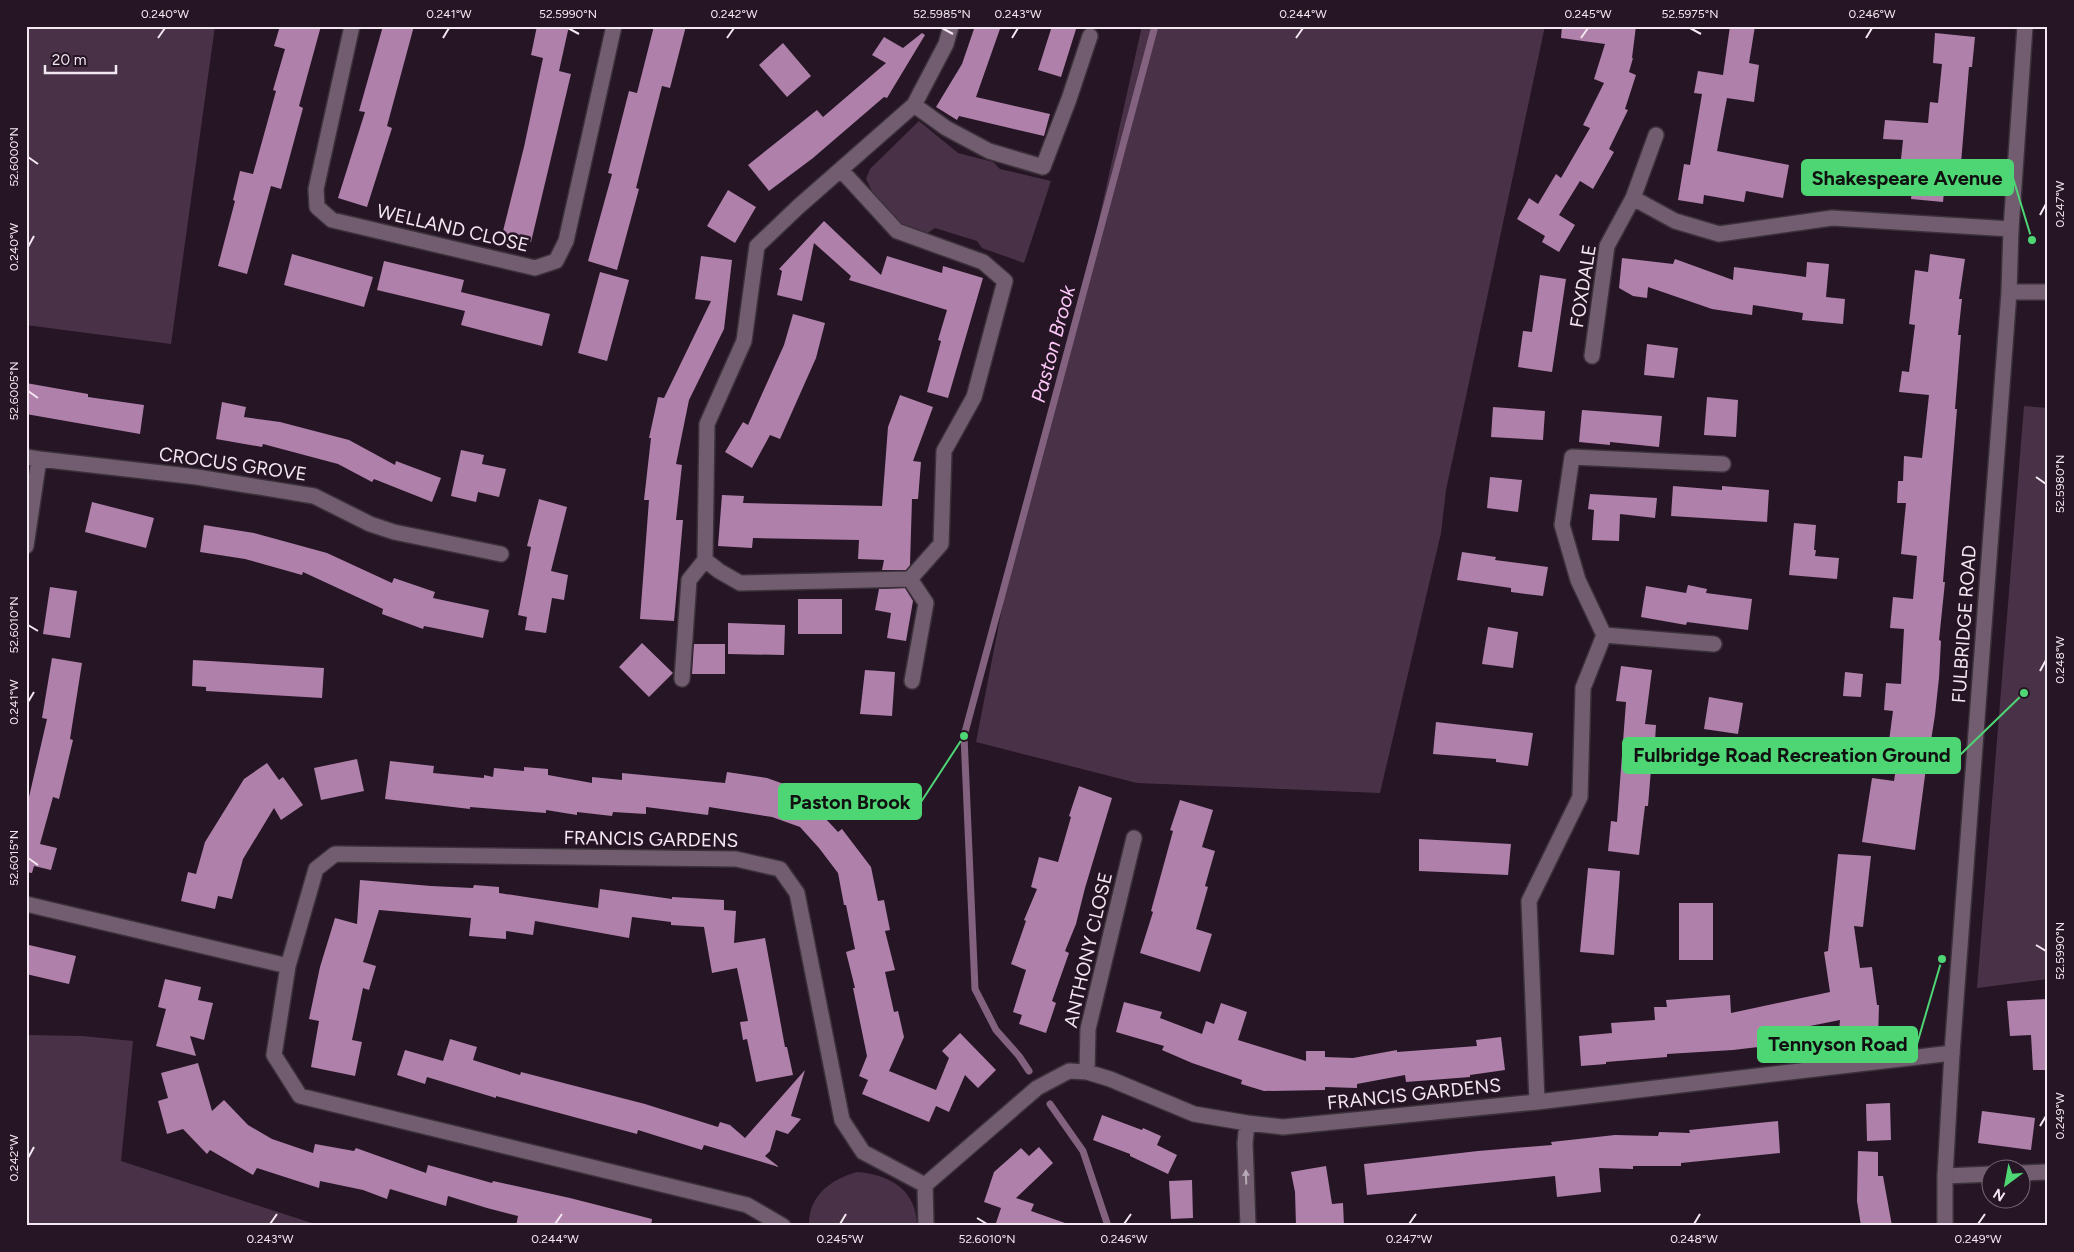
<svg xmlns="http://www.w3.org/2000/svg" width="2074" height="1252" viewBox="0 0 2074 1252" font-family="Figtree,sans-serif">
	<rect width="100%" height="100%" fill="#261525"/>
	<!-- green -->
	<path fill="#493247" d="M26 26H215L171 344 26 325Z
		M1142 26H1545L1446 490 1441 533 1380 793 1137 783 976 742 1018 526 1095 237Z
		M919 121 958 153 993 162 1000 169 1051 181 1024 263 982 248 977 241 935 228 926 234 899 225 877 201 866 179 870 169Z
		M2024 406 2048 408V979L1977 988Z
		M26 1035 82 1036 133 1041 121 1161 321 1226H26Z
		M857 1172C889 1174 917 1190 917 1226H809C808 1196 831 1179 857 1172Z"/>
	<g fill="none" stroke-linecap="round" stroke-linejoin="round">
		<!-- stream -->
		<path stroke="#82627f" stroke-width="7" d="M1029 1071 1019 1056 996 1030 975 989 964 736 1155 26
			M1050 1104 1083 1151 1108 1226"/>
	</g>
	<!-- building -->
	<path fill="#ae80aa" d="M280 26H321L299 106 303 108 281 189 271 186 247 274 218 266 235 201 233 200 240 171 253 174 276 91 273 90 285 49 274 46Z
		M383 26H414L387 126 392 128 367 207 338 198 365 112 359 111Z
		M537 26H569L559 71 571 74 531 242 502 235 524 147 543 58 531 55Z
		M654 26H686L670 88 662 86 636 188 639 189 617 270 588 261 612 174 608 173 629 91 637 93Z
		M975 26H1001L976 97 1050 114 1044 136 959 116 957 120 936 107 962 64Z
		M1052 26H1077L1061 77 1038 70Z
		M1562 26H1636L1632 58H1633L1629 72 1636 75 1625 109 1628 110 1609 149 1614 152 1593 189 1580 181 1559 215 1575 225 1559 252 1542 242 1545 236 1517 219 1529 198 1538 204 1556 174 1561 178 1590 128 1583 125 1604 83 1594 79 1605 44 1561 38Z
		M1730 26H1755L1749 63 1759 65 1754 102 1727 98 1717 151 1789 165 1783 198 1746 191 1744 202 1704 195 1703 204 1678 200 1684 164 1690 165 1702 94 1694 93 1698 71 1723 75Z
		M922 33 925 35 887 98 884 97 813 158 769 191 748 165 817 110 823 117 886 63 872 55 884 37 903 48Z
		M1935 33 1975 37 1972 67H1969L1961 163 1947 162 1943 202 1911 199 1915 160 1901 159 1903 140 1883 139 1885 120 1928 123 1930 102 1938 103 1942 64 1933 63Z
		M783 43 811 76 787 97 759 65Z
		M728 190 756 207 735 243 707 226Z
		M824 221 881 275 887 256 942 273 943 266 983 278 948 398 927 392 941 341 938 340 947 310 849 280 851 276 814 243 802 301 777 295 782 271 779 269Z
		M292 254 373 277 364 307 284 285Z
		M1930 254 1965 259 1959 299H1962L1958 335H1961L1955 409H1957L1943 582H1945L1939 640 1941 641 1939 678 1935 715 1930 747 1929 746 1915 850 1862 842 1872 778 1894 781 1900 743 1889 741 1893 711 1884 710 1886 683 1901 684 1904 629 1890 628 1893 597 1913 599 1917 556 1901 554 1906 503H1897L1898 481H1903L1904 456 1922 458 1929 395 1899 392 1902 371 1909 372 1915 325 1909 324 1915 270 1928 272Z
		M701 256 732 260 724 329 689 400 676 464 682 465 676 520H683L674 621 640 619 649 500H644L651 438H649L658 397 664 398 711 301 695 299Z
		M1622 258 1673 264 1675 259 1733 280 1734 267 1806 277 1807 262 1829 264 1826 297 1845 299 1843 324 1802 320 1803 313 1753 305 1752 315 1712 309 1648 287 1647 298 1633 296 1619 288Z
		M384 261 464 280 461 292 550 314 542 346 461 325 465 311 377 290Z
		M600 272 629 280 607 361 578 353Z
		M1540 275 1566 279 1552 372 1518 367 1523 331 1532 332Z
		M793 314 825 323 816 358 780 439 770 435 752 468 725 452 743 422 748 425 784 345Z
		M1647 344 1678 348 1674 378 1644 375Z
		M26 383 88 394V397L144 405 140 434 26 414Z
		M900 395 933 407 913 461 921 462 918 499H912L910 565 906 570H882L884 560 858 559 859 540 753 538 752 548 718 546 722 495 744 496 743 503 882 506 888 427Z
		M1707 397 1738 400 1736 437 1704 435Z
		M222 402 246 407 244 417 280 422 349 440 395 465 396 461 441 478 432 502 374 479 372 482 338 464 263 444 262 447 216 439Z
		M1493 407 1545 411 1543 440 1491 437Z
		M1582 410 1662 416 1659 447 1610 442V445L1579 442Z
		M461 450 484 455 482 464 506 469 499 497 478 492 476 502 451 496Z
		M1490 477 1522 480 1518 512 1487 508Z
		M1673 486 1722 490V486L1769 490 1767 522 1671 516Z
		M1590 494 1657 498 1655 518 1620 514 1619 541 1592 540 1594 510 1588 509Z
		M539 499 567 507 551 571 568 575 564 600 552 598 546 633 525 630 527 617 518 615 531 547 527 546Z
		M92 502 154 518 146 548 85 532Z
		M1794 523 1816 525 1814 550H1816L1815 556 1839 558 1837 579 1789 575Z
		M204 525 254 533 327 553 392 583 394 578 435 592 433 598 489 610 483 638 424 626 423 629 382 614 383 609 303 572 302 575 245 559 200 552Z
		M1462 552 1496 557 1495 560 1548 567 1543 596 1511 592V588L1457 580Z
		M1688 585 1707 589 1706 593 1752 599 1748 630 1687 622 1686 625 1641 617 1646 586 1686 593Z
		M50 587 77 591 70 638 43 634Z
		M905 588 913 601 906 641 887 638 891 613 875 610 879 589Z
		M798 599H842V634H798Z
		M728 623 785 625 784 655 728 654Z
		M1488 627 1518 632 1513 668 1482 664Z
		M642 643 673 673 649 697 619 667Z
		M694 644H725V674H692Z
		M52 658 82 663 70 739 73 740 59 799 53 797 40 844 57 848 51 870 34 866 32 873 26 872V810L47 719 42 718Z
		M193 660 324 668 322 698 206 691V687L192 686Z
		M1621 666 1652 670 1645 724 1656 725 1654 757H1652L1648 806H1645L1639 855 1608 851 1611 821 1617 822 1622 755 1626 702 1616 701Z
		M865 670 895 672 892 716 860 714Z
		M1845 672 1863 674 1861 697 1843 696Z
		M1709 697 1743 703 1738 734 1704 729Z
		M1436 722 1533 733 1528 766 1496 762V759L1433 754Z
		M357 759 364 791 321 800 314 768Z
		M390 761 434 766 433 773 484 778V775L493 777 494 768 524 771V767L548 769V775L592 783V777L622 780V773L725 783 727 772 767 778 798 789 838 832 842 829 871 867 878 901 884 900 890 930 885 931 895 970 885 972 894 1012 898 1011 904 1037 889 1071 936 1090 949 1058 942 1051 960 1033 996 1070 978 1088 965 1075 949 1112 936 1106 929 1122 862 1094 868 1080 859 1076 867 1056 853 988H855L846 952 855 949 846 905H844L838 873 819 848 800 827 772 817 709 807 708 815 646 807V814L613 812 612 816 577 812V815L546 810V813L470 807V809L385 799Z
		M267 763 279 780 283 777 303 805 281 820 274 808 243 859 232 899 218 896 215 909 181 901 188 872 196 874 205 842 244 779Z
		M1079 786 1112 798 1085 888 1076 924 1065 951 1069 953 1052 1001 1056 1003 1046 1033 1019 1024 1022 1015 1013 1012 1026 970 1011 964 1026 921 1024 920 1037 889 1031 887 1039 857 1058 862 1071 817 1069 816Z
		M1180 800 1213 810 1202 847 1215 851 1205 886 1208 887 1196 929 1212 934 1200 972 1140 953 1153 912 1151 911 1173 831 1170 830Z
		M1419 839 1511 844 1508 875 1419 871Z
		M1838 854 1871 856 1863 927 1854 926 1860 968 1872 967 1877 1005H1879L1878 1040H1857V1032L1839 1031 1840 1020 1790 1030 1792 1041 1767 1046 1733 1050 1667 1054V1057L1606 1062V1064L1581 1066 1579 1036 1612 1033 1611 1023 1655 1020 1654 1007H1667L1666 1000 1730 995 1731 1013 1830 992 1824 952 1828 951Z
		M1588 868 1620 871 1614 955 1580 952Z
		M360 880 431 886 473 888 474 885 499 887V893L598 908 600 889 672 899V897L724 900V910L736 911 734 943 765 938 785 1047H787L793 1075 756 1082 747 1039 743 1040 740 1022 748 1021 737 968 712 973 704 927 671 925V922L632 917 629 938 535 921 533 935 506 931V939L469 936 471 918 379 910 363 962 376 966 369 990 363 988 352 1040 362 1042 355 1076 311 1067 319 1021 309 1019 320 967 335 918 357 924Z
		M1679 903H1713V960H1679Z
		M29 945 76 956 69 984 26 974V957Z
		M165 979 201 987 198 1000 213 1003 204 1040 190 1036 196 1056 156 1046 166 1009 158 1007Z
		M2048 999V1070H2033L2031 1035 2010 1036 2007 1001Z
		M1124 1002 1162 1012 1160 1018 1202 1034 1206 1021 1214 1024 1221 1003 1247 1012 1238 1040 1306 1061V1051H1325V1057L1353 1058 1397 1050V1052L1477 1046 1476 1040 1501 1037 1505 1070 1470 1075V1077L1406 1082 1405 1075 1357 1084V1088L1325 1087V1090L1264 1091 1241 1084 1242 1080 1192 1063 1162 1050 1164 1046 1116 1032Z
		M450 1039 477 1047 473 1060 520 1075 521 1072 645 1104 718 1127 720 1122 730 1125 745 1138 805 1070 791 1116 801 1119 788 1134 776 1130 770 1151 765 1156 779 1167 704 1145 702 1150 638 1130 637 1134 496 1096V1098L427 1077 425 1084 397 1075 405 1050 443 1061Z
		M198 1063 212 1111 224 1100 248 1125 272 1139 313 1153 315 1144 354 1151 356 1148 426 1173 428 1165 492 1183 493 1181 570 1198 652 1219 651 1226H516L518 1216 487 1208 448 1196 446 1206 390 1189 387 1199 363 1190 320 1181 319 1188 257 1168 253 1175 210 1150 207 1154 183 1129 167 1134 158 1101 168 1098 161 1073Z
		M1890 1103 1891 1140 1867 1141 1866 1104Z
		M1982 1111 2035 1118 2031 1150 1978 1143Z
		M1102 1115 1142 1130 1143 1128 1161 1136 1157 1145 1177 1155 1168 1174 1130 1156V1154L1093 1140Z
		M1778 1121 1780 1153 1681 1163V1166H1633V1169L1599 1168 1601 1192 1557 1197 1555 1176 1367 1195 1364 1164 1478 1151 1552 1145 1551 1142 1615 1135 1658 1136 1659 1132 1690 1133 1689 1130Z
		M1039 1147 1053 1163 1016 1198 1034 1204 1031 1211 1065 1223 1064 1226H995L1001 1208 984 1202 994 1172 1021 1148 1029 1156Z
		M1858 1151 1878 1152V1176H1883L1892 1226H1861L1857 1201Z
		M1326 1166 1332 1204 1343 1203 1344 1226H1296L1295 1192 1291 1172Z
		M1192 1180 1193 1218 1171 1219 1169 1181Z"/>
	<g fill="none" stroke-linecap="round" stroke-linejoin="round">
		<!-- street casing -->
		<g stroke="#3c313b" stroke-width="18">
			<path id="street" d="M352 26 316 189 317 207 332 220 535 268 556 261 566 241 614 26
				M914 105 946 128 989 151 1043 167 1069 99 1090 36
				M841 170 897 231 983 262 1005 281 974 397 944 451 941 544 910 579 740 583 719 571 705 560 707 424 744 341 757 246 798 207 914 105 946 44 951 26
				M1633 198 1675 221 1719 234 1832 218 2011 229
				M2009 292H2048
				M1592 356 1607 246 1633 198 1656 135
				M26 457 39 459 26 546
				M39 459 197 477 314 496 370 524 394 532 501 554
				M910 579 926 603 912 681
				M1604 635 1714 644
				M682 679 689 580 705 560
				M26 904 288 966
				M1087 1072 1088 1029 1134 838
				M1537 1102 1529 901 1580 797 1583 688 1604 635 1578 580 1562 525 1572 457 1723 464
				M1247 1123 1245 1143 1248 1226
				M2022 1173 2048 1172
				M1945 1176 1992 1174
				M925 1185 1037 1088 1069 1071 1087 1072 1110 1079 1194 1114 1247 1123 1283 1127 1537 1102 1952 1053
				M925 1185 926 1226
				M783 1226 747 1205 300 1096 274 1055 288 966 316 869 335 854 736 859 780 869 797 893 842 1120 863 1152 925 1185"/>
		</g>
		<!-- secondary casing -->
		<g stroke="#3c313b" stroke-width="18">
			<path id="secondary" d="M1945 1226V1176L1952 1053 2009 292 2011 229 2025 26"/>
		</g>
		<!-- street -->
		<use href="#street" stroke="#715d6f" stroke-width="15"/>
		<!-- secondary -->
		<use href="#secondary" stroke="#715d6f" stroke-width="15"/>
	</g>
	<!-- one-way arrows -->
	<defs><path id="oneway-solid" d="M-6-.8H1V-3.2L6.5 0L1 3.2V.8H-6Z" transform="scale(1.25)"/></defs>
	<use fill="#b8a9b6" href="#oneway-solid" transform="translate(1246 1177) rotate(-92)"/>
	<!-- ticks -->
	<path fill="none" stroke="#f3e7f1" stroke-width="2" d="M568 28 579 34M942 28 953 34M1690 28 1701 34M158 38 165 28M443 38 449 28M727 38 734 28M1012 38 1018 28M1296 38 1303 28M1581 38 1588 28M1866 38 1872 28M28 157 38 164M2040 215 2046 204M28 247 34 236M28 391 38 398M2036 477 2046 484M28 625 38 631M2040 671 2046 660M28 702 34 692M28 858 38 865M2036 945 2046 951M2040 1126 2046 1116M28 1158 34 1147M977 1218 987 1224M270 1224 277 1214M555 1224 562 1214M840 1224 846 1214M1124 1224 1131 1214M1409 1224 1416 1214M1694 1224 1700 1214M1978 1224 1985 1214"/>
	<g text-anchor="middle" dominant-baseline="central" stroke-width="5" stroke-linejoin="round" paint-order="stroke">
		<!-- street labels -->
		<g font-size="19" fill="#f3e7f1" stroke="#261525">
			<text transform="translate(453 228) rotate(13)">WELLAND CLOSE</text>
			<text transform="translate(1583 286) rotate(-81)">FOXDALE</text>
			<text transform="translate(233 464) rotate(8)">CROCUS GROVE</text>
			<text transform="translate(1964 624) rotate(-86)">FULBRIDGE ROAD</text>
			<text transform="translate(651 839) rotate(1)">FRANCIS GARDENS</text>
			<text transform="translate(1088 950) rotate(-77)">ANTHONY CLOSE</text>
			<text transform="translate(1414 1094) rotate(-6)">FRANCIS GARDENS</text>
		</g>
		<!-- water labels -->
		<g font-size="20" font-style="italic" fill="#fdc7f8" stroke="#261525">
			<text transform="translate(1053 344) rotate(-75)">Paston Brook</text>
		</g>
	</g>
	<!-- callouts -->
	<path fill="none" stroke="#4ed675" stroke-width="2" d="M2032 240L2013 178M2024 693L1960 755M964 736L921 802M1942 959L1917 1044"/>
	<g fill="#4ed675" stroke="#261525" stroke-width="2">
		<circle cx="2032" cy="240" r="5"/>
		<circle cx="2024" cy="693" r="5"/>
		<circle cx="964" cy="736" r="5"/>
		<circle cx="1942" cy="959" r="5"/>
	</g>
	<g fill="#4ed675" stroke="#4ed675" stroke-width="2">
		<rect x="1802" y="160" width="211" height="35" rx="5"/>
		<rect x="1623" y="738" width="337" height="35" rx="5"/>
		<rect x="779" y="784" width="142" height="35" rx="5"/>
		<rect x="1758" y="1027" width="159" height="35" rx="5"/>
	</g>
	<g font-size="20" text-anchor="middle" font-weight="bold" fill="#111">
		<text x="1907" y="185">Shakespeare Avenue</text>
		<text x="1792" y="762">Fulbridge Road Recreation Ground</text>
		<text x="850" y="809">Paston Brook</text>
		<text x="1838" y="1051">Tennyson Road</text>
	</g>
	<!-- border -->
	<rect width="2074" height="1252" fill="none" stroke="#261525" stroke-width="55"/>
	<!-- north arrow -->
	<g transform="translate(2006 1184) rotate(212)"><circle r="24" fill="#261525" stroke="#786977"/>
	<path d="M0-4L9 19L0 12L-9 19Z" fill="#4ed675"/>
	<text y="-8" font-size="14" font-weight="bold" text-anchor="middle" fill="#f3e7f1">N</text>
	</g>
	<!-- scale -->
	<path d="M45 65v8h71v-8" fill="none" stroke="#f3e7f1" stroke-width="2.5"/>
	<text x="52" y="65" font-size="15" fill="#f3e7f1" stroke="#261525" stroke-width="4" paint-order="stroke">20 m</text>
	<rect x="28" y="28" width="2018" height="1196" fill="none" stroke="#f3e7f1" stroke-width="2"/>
	<g font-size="12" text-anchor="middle" fill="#f3e7f1">
		<text x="165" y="18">0.240°W</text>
		<text x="449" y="18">0.241°W</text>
		<text x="568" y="18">52.5990°N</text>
		<text x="734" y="18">0.242°W</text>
		<text x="942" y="18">52.5985°N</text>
		<text x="1018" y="18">0.243°W</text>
		<text x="1303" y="18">0.244°W</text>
		<text x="1588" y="18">0.245°W</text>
		<text x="1690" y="18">52.5975°N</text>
		<text x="1872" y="18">0.246°W</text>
		<text transform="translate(14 157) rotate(-90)" y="4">52.6000°N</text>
		<text transform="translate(2060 204) rotate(-90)" y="4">0.247°W</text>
		<text transform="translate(14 247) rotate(-90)" y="4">0.240°W</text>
		<text transform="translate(14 391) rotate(-90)" y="4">52.6005°N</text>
		<text transform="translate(2060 484) rotate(-90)" y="4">52.5980°N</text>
		<text transform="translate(14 625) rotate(-90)" y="4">52.6010°N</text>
		<text transform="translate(2060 660) rotate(-90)" y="4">0.248°W</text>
		<text transform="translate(14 702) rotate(-90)" y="4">0.241°W</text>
		<text transform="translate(14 858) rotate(-90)" y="4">52.6015°N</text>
		<text transform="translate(2060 951) rotate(-90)" y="4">52.5990°N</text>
		<text transform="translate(2060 1116) rotate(-90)" y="4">0.249°W</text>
		<text transform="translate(14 1158) rotate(-90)" y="4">0.242°W</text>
		<text x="270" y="1243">0.243°W</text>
		<text x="555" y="1243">0.244°W</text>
		<text x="840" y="1243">0.245°W</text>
		<text x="987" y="1243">52.6010°N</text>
		<text x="1124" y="1243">0.246°W</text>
		<text x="1409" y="1243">0.247°W</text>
		<text x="1694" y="1243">0.248°W</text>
		<text x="1978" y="1243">0.249°W</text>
	</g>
</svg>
